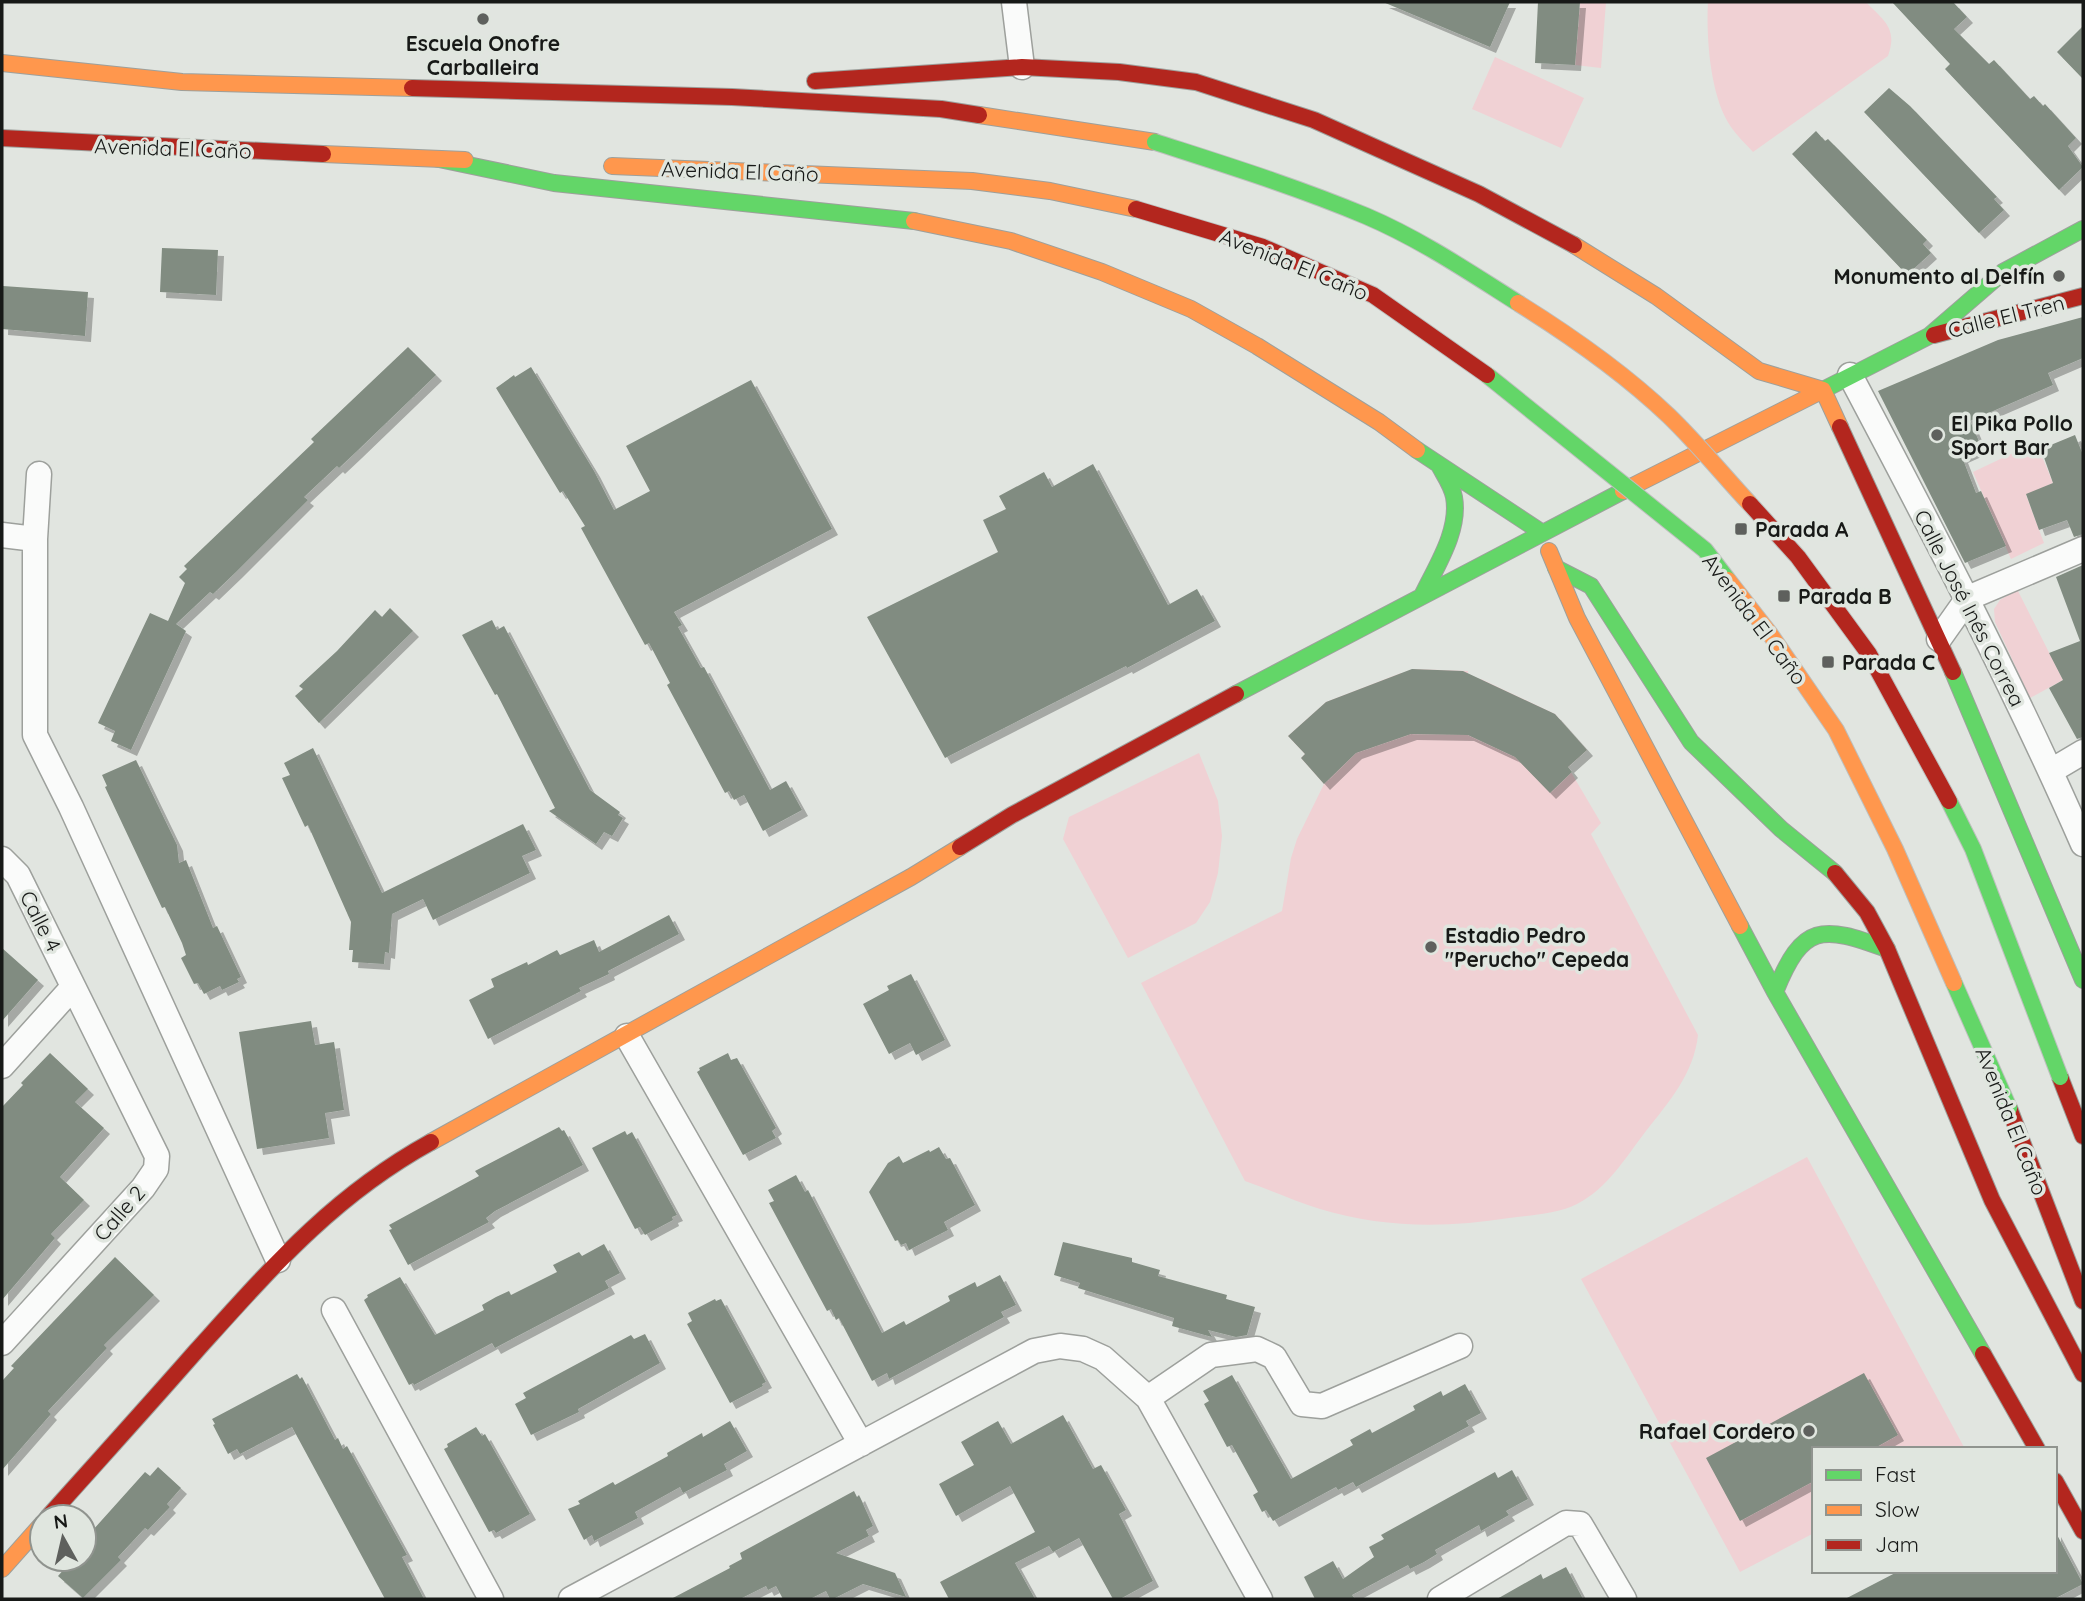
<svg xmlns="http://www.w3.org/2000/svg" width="2085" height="1601" viewBox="0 0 2085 1601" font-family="Quicksand,sans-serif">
	<defs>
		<filter id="shadow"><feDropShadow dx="6" dy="6" stdDeviation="0" flood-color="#0004"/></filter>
	</defs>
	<rect width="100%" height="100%" fill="#e1e5e0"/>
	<!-- green -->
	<path fill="#f0d1d4" d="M1580 2H1606L1601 68 1575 65Z
		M1708 2H1866C1884 21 1898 28 1888 56L1753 152C1746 144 1737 136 1731 127 1710 97 1706 37 1708 2Z
		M1495 57 1584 98 1561 148 1472 109Z
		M2036 442 2053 483 2026 495 2044 543 2011 559 1973 472Z
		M2017 589 2063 680 2030 698 1995 622 1994 609 2000 600Z
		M1414 669 1468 671V679H1481L1555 714 1587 750 1568 767 1601 823 1591 834 1698 1035C1694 1073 1669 1102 1646 1131 1626 1157 1607 1189 1577 1204 1557 1214 1531 1215 1509 1218 1445 1228 1382 1228 1320 1209 1294 1201 1270 1190 1245 1181L1141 983 1282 911 1291 858 1297 839 1324 784 1301 758 1305 754 1288 736 1326 702 1401 673 1413 674Z
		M1199 753 1218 801 1222 836 1218 873 1210 902 1196 923 1128 958 1063 839 1069 817Z
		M1807 1157 1965 1449H1814V1533L1740 1572 1581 1279Z"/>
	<!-- building -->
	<path fill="#818c81" filter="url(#shadow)" d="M1383 2H1510L1490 47Z
		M1538 2H1580L1575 65 1535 63Z
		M1892 2H1953L1967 17 1954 29 1989 64 1994 60 2030 99 2034 96 2043 106 2045 104 2076 138 2068 146 2083 167 2059 190 1945 69 1950 64Z
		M2083 26V79L2057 52Z
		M1889 88 1910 106 1997 197 1994 199 2004 210 1979 233 1864 112Z
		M1816 131 1825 141 1828 139 1838 149 1927 240 1923 244 1931 253 1907 275 1792 154Z
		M162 248 218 250 216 295 160 292Z
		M3 286 88 292 85 336 2 329Z
		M2083 317V358L2048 373 2053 385 1970 421 1982 448 1962 457 1976 493 1981 491 2006 546 1965 563 1878 391 1998 340Z
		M408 347 436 375 356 452 339 468 337 466 304 497 308 500 236 572 213 594 210 592 176 624 186 631 131 750 111 741 115 731 98 723 150 613 168 621 185 583 179 577 187 569 184 566 314 442 311 439Z
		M531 367 594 471 614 510 650 491 626 446 751 380 832 529 674 612 682 625 678 627 701 668 704 667 770 790 786 781 802 810 763 831 744 795 734 800 729 791 725 793 667 685 670 683 649 643 645 645 581 528 585 526 563 491 560 493 496 388 514 375 515 377Z
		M2075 435 2083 455V534L2074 537 2067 520 2039 530 2026 494 2053 483 2041 449Z
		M1093 464 1168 605 1197 589 1215 621 1127 668 1126 666 945 758 867 617 998 552 983 520 1006 509 999 496 1044 472 1052 487Z
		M2083 565V737L2077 739 2049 688 2063 680 2049 653 2080 641 2056 577Z
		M390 608 413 631 319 723 295 696 303 689 299 686 337 651 375 610 382 617Z
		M492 620 497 630 504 626 590 790 620 812 618 815 623 818 612 836 604 832 596 844 549 811 555 808 497 694 495 695 462 635Z
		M1412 669 1463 671 1555 714 1587 750 1568 767 1572 772 1550 793 1515 757 1468 735 1411 734 1356 753 1324 784 1301 758 1305 754 1288 736 1326 702Z
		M313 748 382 893 523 824 536 850 522 856 530 873 433 920 423 899 392 914 389 953 385 952 384 964 352 962 353 950H349L351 922 308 825 305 827 282 778 290 775 284 763Z
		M136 760 177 845 179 863 186 860 213 928 217 926 241 977 237 979 239 982 222 990 220 986 204 994 198 983 194 984 181 958 186 955 182 943 165 907 162 908 105 787 107 786 102 775Z
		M669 915 679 934 608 971 609 974 579 988 581 991 488 1039 469 1000 494 987 491 979 527 962 528 965 557 950 560 955 594 940 599 952Z
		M2 948 38 980 2 1021Z
		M911 974 945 1040 916 1055 910 1043 889 1054 863 1004 889 990 887 986Z
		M311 1021 315 1045 334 1042 344 1110 325 1113 329 1138 257 1149 239 1032Z
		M50 1053 88 1089 75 1102 104 1128 60 1177 84 1200 51 1234 55 1238 2 1300V1107L23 1085 21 1083Z
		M728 1053 731 1060 737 1058 776 1128 772 1131 776 1138 743 1155 697 1072 700 1070 699 1068Z
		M559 1127 562 1131 564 1130 583 1165 495 1211 486 1218 489 1222 408 1265 389 1230 392 1229 389 1225 479 1176 475 1171Z
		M625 1131 627 1135 632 1132 677 1215 672 1217 673 1220 645 1235 640 1227 635 1229 592 1148Z
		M939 1147 946 1159 950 1158 975 1205 944 1222 948 1230 909 1250 906 1243 901 1245 898 1240 895 1241 869 1192 888 1163 899 1156 903 1163 929 1150 930 1152Z
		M796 1175 805 1192 808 1190 882 1333 904 1321 906 1325 950 1301 948 1296 975 1282 977 1287 1000 1275 1016 1305 1001 1312 1004 1317 906 1370 889 1379 887 1373 872 1381 839 1318 836 1320 831 1309 827 1311 769 1203 774 1201 768 1190Z
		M1063 1242 1132 1258V1262L1160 1270 1158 1276 1227 1295 1226 1299 1255 1307 1247 1335 1236 1337 1208 1330 1212 1337 1172 1326 1174 1318 1078 1288 1080 1283 1054 1275Z
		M604 1244 620 1273 605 1281 609 1288 495 1348 492 1343 414 1385 413 1383 409 1385 364 1300 368 1297 367 1295 400 1277 435 1335 484 1310 482 1305 496 1297 509 1291 511 1295 557 1272 553 1265 579 1252 582 1256Z
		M115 1257 154 1295 104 1345 107 1348 48 1411 51 1414 2 1470V1381L14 1368 11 1366Z
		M715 1299 716 1301 721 1299 766 1382 762 1384 763 1386 730 1403 687 1324 692 1321 688 1313Z
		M645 1334 660 1363 578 1409 579 1412 531 1435 515 1404 526 1398 523 1393 631 1335 634 1339Z
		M1864 1373 1898 1435 1873 1449H1814V1481L1740 1521 1706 1458Z
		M297 1374 300 1379 302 1377 335 1440 338 1438 343 1449 347 1446 407 1555 402 1557 424 1599H385L292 1427 240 1454 237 1449 228 1454 213 1425 215 1424 212 1419Z
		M1232 1375 1291 1479 1353 1445 1350 1440 1370 1429 1372 1433 1415 1410 1413 1406 1441 1391 1443 1396 1465 1384 1481 1413 1466 1421 1469 1426 1356 1487 1353 1482 1338 1490 1336 1487 1273 1521 1266 1510 1262 1512 1253 1495 1258 1492 1232 1445 1227 1447 1204 1404 1209 1401 1203 1391Z
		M1063 1415 1093 1469 1101 1465 1126 1510 1119 1514 1153 1581 1120 1599H1113L1079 1538 1053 1552 1049 1546 1015 1563 1035 1599H949L940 1582 1035 1532 1010 1486 956 1516 939 1484 974 1465 961 1442 998 1421 1011 1444Z
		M730 1421 747 1451 724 1464 727 1470 683 1493 680 1487 635 1512 638 1518 594 1541 592 1535 584 1540 568 1509 580 1504 578 1501 613 1482 615 1485 668 1456 667 1453 702 1433 703 1437Z
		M476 1427 482 1436 485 1434 530 1514 496 1533 494 1530 489 1532 444 1449 448 1447 447 1444Z
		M158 1467 181 1488 167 1504 170 1507 148 1530 145 1528 118 1557 121 1560 83 1598 58 1576 66 1567 63 1564 67 1559H84V1540L145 1472 150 1476Z
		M1512 1470 1528 1499 1506 1511 1509 1515 1481 1531 1479 1525 1435 1550 1437 1554 1424 1562 1410 1569 1408 1565 1352 1595 1355 1599H1315L1304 1577 1333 1561 1343 1579 1374 1557 1369 1547 1384 1539 1381 1535 1495 1472 1498 1478Z
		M854 1491 857 1497 859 1495 873 1526 866 1530 869 1536 836 1553 895 1573 906 1597 863 1584 833 1599H830L826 1591 810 1599H783L776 1586 768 1590 766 1586 740 1599H671L730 1568 729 1566 742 1559 740 1553Z
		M2055 1531 2083 1584 2054 1599H1845L1899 1571H2055Z
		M1566 1567 1583 1599H1497L1541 1574 1543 1579Z"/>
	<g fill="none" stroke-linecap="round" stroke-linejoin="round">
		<!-- street casing -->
		<g stroke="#9da09c" stroke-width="27">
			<path id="street" d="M1014 2 1022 67
				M1850 375C1932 530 2013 684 2083 844
				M39 474 35 539V735L71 807 278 1260
				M2 535 35 539
				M1939 639 1968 598 2083 549
				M2051 771 2083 752
				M2 859 18 875 157 1156 156 1169 143 1188 2 1343
				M627 1036 861 1444
				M2 1066 73 987
				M334 1310 491 1599
				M1148 1398 1211 1355 1257 1349 1274 1357 1302 1404 1322 1406 1460 1346
				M571 1599 1034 1351 1060 1346 1083 1349 1103 1358 1148 1398 1260 1599
				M1440 1599 1566 1523 1580 1524 1624 1599"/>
		</g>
		<!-- fast casing -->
		<g stroke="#9da09c" stroke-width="18">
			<path id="fast" d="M439 159 554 183 914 221
				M1823 390 1929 336 2003 272 2083 229
				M1417 450 1541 532
				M1556 568 1591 586 1691 742 1781 829 1835 873
				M1423 594C1437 565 1460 530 1454 497 1452 486 1445 476 1440 467
				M1953 672 2083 980
				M1236 694 1623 491
				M1740 926 1775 992 1983 1354
				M1775 992C1803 923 1821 925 1887 949"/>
		</g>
		<!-- slow casing -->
		<g stroke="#9da09c" stroke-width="18">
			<path id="slow" d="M2 63 182 82 412 88
				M979 115 1155 142
				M323 154 465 160
				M612 166 972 181 1050 191 1136 209
				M914 221 1011 241 1102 272 1191 309 1257 346 1379 422 1417 450
				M1574 245 1656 296 1759 371 1823 390 1840 427
				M1623 491 1823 390
				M1549 551 1577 618 1740 926
				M431 1142 911 877 960 847
				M2 1569 42 1524"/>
		</g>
		<!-- jam casing -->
		<g stroke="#9da09c" stroke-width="18">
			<path id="jam" d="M1022 67 1119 72 1196 82 1314 120 1479 194 1574 245
				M815 81 1022 67
				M412 88 732 97 941 109 979 115
				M2 138 323 154
				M1934 335 2083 296
				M1840 427 1953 672
				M960 847 1012 815 1236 694
				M1835 873 1867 912 1887 949 1992 1200 2083 1374
				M2060 1077 2083 1136
				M2009 1108 2083 1301
				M1983 1354 2037 1449
				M2055 1481 2083 1531
				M48 1517C98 1461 148 1406 197 1350 271 1268 333 1196 431 1142"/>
		</g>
		<!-- street -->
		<use href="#street" stroke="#fafbfa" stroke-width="24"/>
		<!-- fast -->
		<use href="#fast" stroke="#63d668" stroke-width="16"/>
		<!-- slow -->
		<use href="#slow" stroke="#ff974d" stroke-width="16"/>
		<!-- jam -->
		<use href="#jam" stroke="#b3261e" stroke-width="16"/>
		<!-- fast-bridge casing -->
		<g stroke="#bdbfbd" stroke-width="18" stroke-linecap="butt">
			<path id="fast-bridge" d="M1155 142C1226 165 1297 187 1366 216 1420 239 1469 272 1518 303
				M1487 375 1705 550 1728 580
				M1949 801 1973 849 2060 1077
				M1954 983 2009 1108"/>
		</g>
		<!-- slow-bridge casing -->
		<g stroke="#bdbfbd" stroke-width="18" stroke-linecap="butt">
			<path id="slow-bridge" d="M1518 303C1571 336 1624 373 1669 416 1698 444 1723 475 1750 504
				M1728 580 1770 634 1836 730 1895 849 1954 983"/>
		</g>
		<!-- jam-bridge casing -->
		<g stroke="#bdbfbd" stroke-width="18" stroke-linecap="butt">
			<path id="jam-bridge" d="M1136 209 1263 247 1373 295 1487 375
				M1750 504 1798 557 1869 654 1949 801"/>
		</g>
		<!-- fast-bridge -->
		<use href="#fast-bridge" stroke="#63d668" stroke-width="16"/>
		<!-- slow-bridge -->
		<use href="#slow-bridge" stroke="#ff974d" stroke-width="16"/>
		<!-- jam-bridge -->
		<use href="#jam-bridge" stroke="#b3261e" stroke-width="16"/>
	</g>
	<!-- markers -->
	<g fill="#5e605d" stroke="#e0e6df" stroke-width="2.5">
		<circle cx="483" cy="19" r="7"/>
		<circle cx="2059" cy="276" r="7"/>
		<circle cx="1937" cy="435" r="7"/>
		<rect x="1734" y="522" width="14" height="14" rx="3.5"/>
		<rect x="1777" y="589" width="14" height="14" rx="3.5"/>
		<rect x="1821" y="655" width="14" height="14" rx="3.5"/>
		<circle cx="1431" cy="947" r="7"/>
		<circle cx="1809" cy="1431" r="7"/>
	</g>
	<g text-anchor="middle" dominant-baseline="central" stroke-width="7" stroke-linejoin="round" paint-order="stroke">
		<!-- poi labels -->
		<g font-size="21" font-weight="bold" fill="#171917" stroke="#e0e6df" text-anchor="start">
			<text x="483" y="43" text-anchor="middle">Escuela Onofre<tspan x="483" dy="24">Carballeira</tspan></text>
			<text x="2045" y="276" text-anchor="end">Monumento al Delfín</text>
			<text x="1951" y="423">El Pika Pollo<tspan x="1951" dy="24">Sport Bar</tspan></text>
			<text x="1755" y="529">Parada A</text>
			<text x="1798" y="596">Parada B</text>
			<text x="1842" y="662">Parada C</text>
			<text x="1445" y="935">Estadio Pedro<tspan x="1445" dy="24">"Perucho" Cepeda</tspan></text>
			<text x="1795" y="1431" text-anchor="end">Rafael Cordero</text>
		</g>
		<!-- street labels -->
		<g font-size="21" fill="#171917" stroke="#e0e6df">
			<text transform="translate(173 148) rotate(2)">Avenida El Caño</text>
			<text transform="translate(740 171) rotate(2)">Avenida El Caño</text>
			<text transform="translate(1294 264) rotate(22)">Avenida El Caño</text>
			<text transform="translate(2006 316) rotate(-14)">Calle El Tren</text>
			<text transform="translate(1970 608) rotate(63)">Calle José Inés Correa</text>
			<text transform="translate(1755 619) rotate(53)">Avenida El Caño</text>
			<text transform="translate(41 921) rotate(63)">Calle 4</text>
			<text transform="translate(2012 1121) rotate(68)">Avenida El Caño</text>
			<text transform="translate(119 1213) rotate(-49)">Calle 2</text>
		</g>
	</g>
	<!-- border -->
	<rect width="2085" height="1601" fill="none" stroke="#171917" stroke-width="7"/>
	<!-- legend -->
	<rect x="1812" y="1447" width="245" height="126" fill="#e0e6df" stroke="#90948f" stroke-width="2"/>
	<rect x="1826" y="1470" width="35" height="10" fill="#63d668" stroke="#90948f" stroke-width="2"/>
	<text x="1875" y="1482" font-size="21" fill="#171917">Fast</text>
	<rect x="1826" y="1505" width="35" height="10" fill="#ff974d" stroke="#90948f" stroke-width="2"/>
	<text x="1875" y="1517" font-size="21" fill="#171917">Slow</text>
	<rect x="1826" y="1540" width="35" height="10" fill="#b3261e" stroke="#90948f" stroke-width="2"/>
	<text x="1875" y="1552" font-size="21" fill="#171917">Jam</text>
	<!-- north arrow -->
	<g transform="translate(63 1538) rotate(352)"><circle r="33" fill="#e0e6df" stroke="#90948f" stroke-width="2"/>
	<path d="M0-5L12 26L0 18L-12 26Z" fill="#5e605d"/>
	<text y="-10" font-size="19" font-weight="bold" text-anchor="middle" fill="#171917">N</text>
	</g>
</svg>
